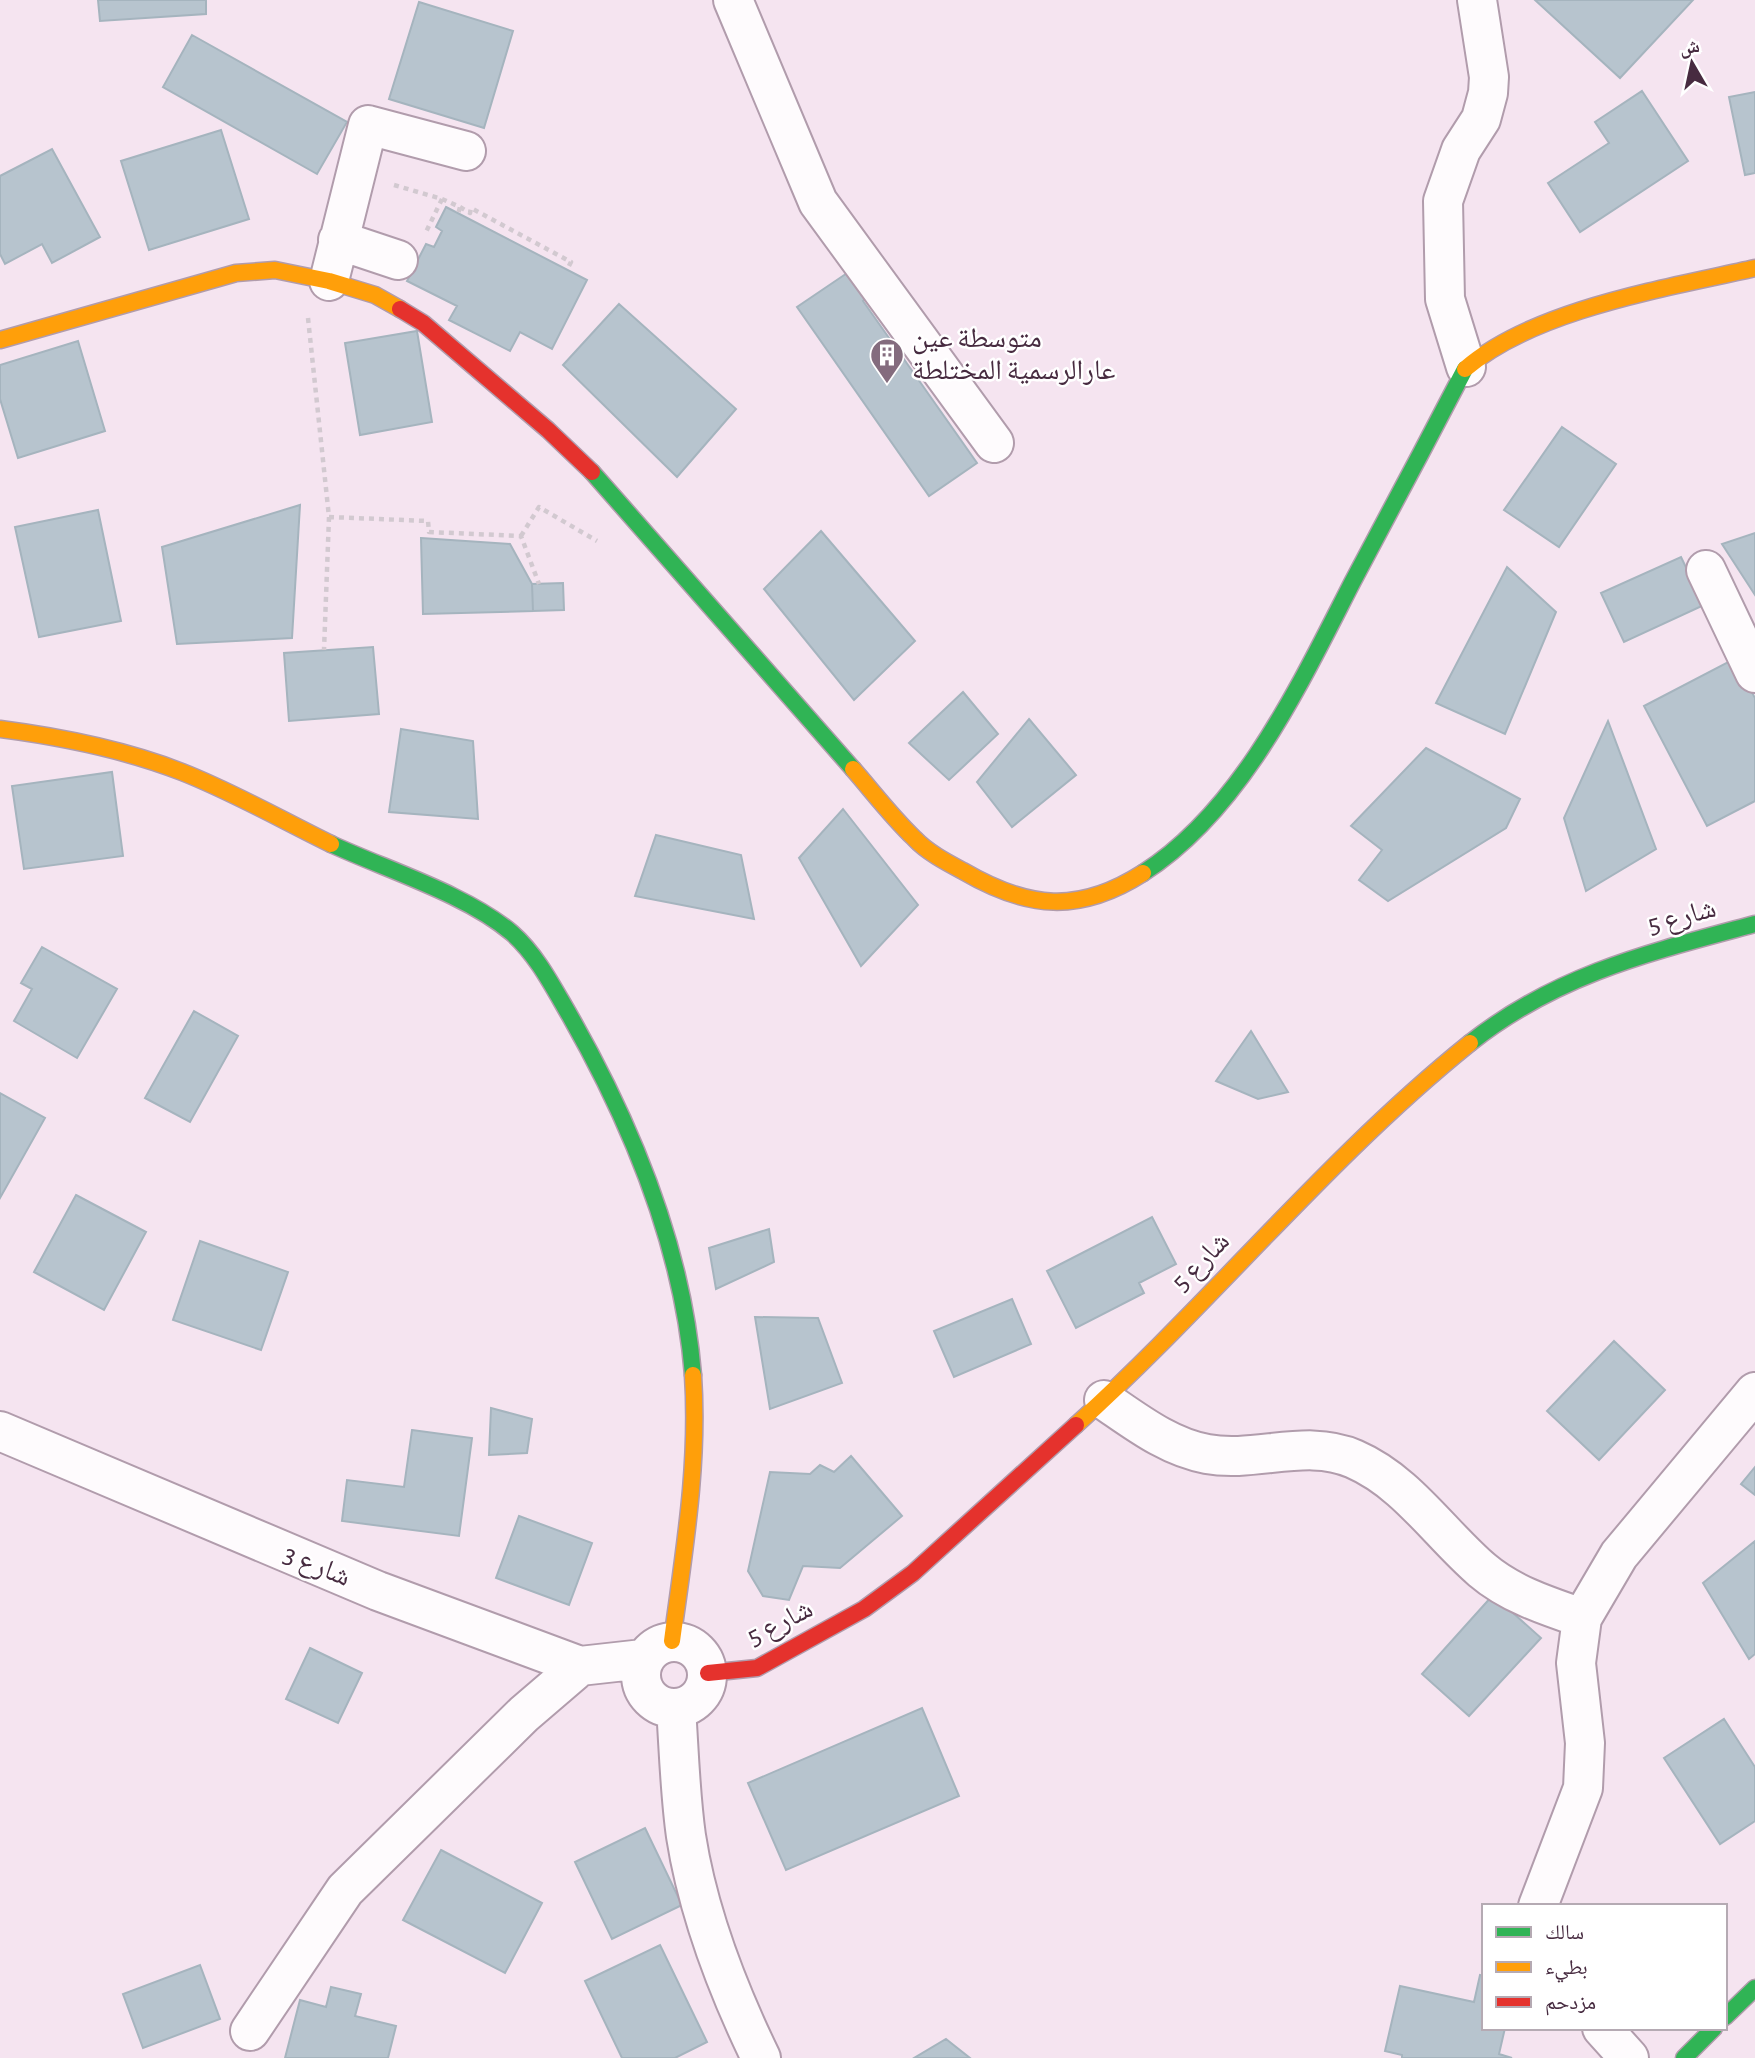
<svg xmlns="http://www.w3.org/2000/svg" width="1755" height="2058" viewBox="0 0 1755 2058" font-family="'Alegreya Sans','Noto Naskh Arabic',sans-serif">
	<rect width="100%" height="100%" fill="#f5e4f0"/>
	<!-- building -->
	<path fill="#b7c4ce" stroke="#a5b4be" stroke-width="2" d="M98 0H206V14L100 21Z
		M1535 0H1693L1620 78Z
		M419 2 513 31 484 128 389 99Z
		M192 35 347 122 317 174 163 87Z
		M1642 91 1688 161 1580 232 1548 183 1609 143 1595 122Z
		M1755 92V173L1745 175 1729 97Z
		M221 130 249 219 149 250 121 161Z
		M52 149 100 237 52 263 42 244 5 264 0 254V176Z
		M446 207 587 280 552 349 520 332 510 351 449 320 457 306 407 281 426 244 434 247 442 231 436 227Z
		M856 267 874 292 863 301 977 463 929 496 797 307Z
		M619 304 736 409 677 477 563 365Z
		M417 331 432 422 360 435 345 343Z
		M78 341 105 431 18 458 0 399V365Z
		M1562 427 1616 464 1559 547 1504 510Z
		M300 505 292 638 177 644 162 547Z
		M98 510 121 621 39 637 15 527Z
		M821 531 915 641 854 700 764 589Z
		M1755 533V595L1722 544Z
		M421 538 510 544 532 584 533 611 423 614Z
		M1681 557 1704 605 1624 642 1601 593Z
		M1507 567 1556 612 1505 734 1436 703Z
		M563 583 564 610 533 611 532 584Z
		M373 647 379 714 289 721 284 653Z
		M1734 659 1755 698V801L1707 826 1644 706Z
		M963 692 998 734 949 780 909 743Z
		M1029 719 1076 775 1012 827 977 782Z
		M1608 721 1656 849 1586 891 1564 818Z
		M401 729 473 741 478 819 389 812Z
		M1426 748 1520 799 1506 828 1388 901 1359 880 1382 850 1351 826Z
		M112 772 123 856 24 869 12 786Z
		M843 809 918 905 861 966 799 858Z
		M656 835 741 855 754 919 635 896Z
		M42 947 117 989 77 1058 14 1021 32 989 21 983Z
		M194 1011 238 1036 190 1122 145 1098Z
		M1251 1031 1288 1092 1258 1099 1216 1081Z
		M0 1093 45 1118 0 1198Z
		M76 1195 146 1232 104 1310 34 1272Z
		M1152 1217 1176 1264 1139 1283 1144 1293 1076 1328 1047 1271Z
		M769 1229 774 1262 716 1289 709 1248Z
		M200 1241 288 1272 261 1350 173 1320Z
		M1012 1299 1031 1344 954 1377 934 1331Z
		M755 1317 818 1318 842 1383 770 1409Z
		M1614 1341 1665 1390 1599 1460 1547 1411Z
		M491 1408 532 1419 527 1453 489 1455Z
		M412 1430 472 1438 459 1536 342 1521 347 1480 404 1487Z
		M851 1456 902 1516 840 1568 803 1566 789 1600 763 1596 748 1571 770 1472 810 1474 820 1465 834 1472Z
		M1755 1467V1495L1741 1484Z
		M519 1516 592 1543 569 1605 496 1578Z
		M1755 1541V1654L1749 1659 1703 1583Z
		M1493 1595 1541 1638 1469 1716 1422 1674Z
		M310 1648 362 1673 338 1723 286 1699Z
		M922 1708 959 1796 786 1870 748 1783Z
		M1724 1719 1755 1767V1821L1720 1844 1664 1758Z
		M645 1828 682 1905 612 1939 575 1862Z
		M441 1850 542 1903 505 1973 403 1920Z
		M660 1945 707 2042 675 2058H622L585 1981Z
		M200 1965 220 2019 143 2048 123 1994Z
		M1480 1975 1484 1976V2028H1505L1499 2054 1512 2058H1402V2055L1385 2051 1400 1986 1474 2002Z
		M331 1987 361 1994 355 2016 396 2026 388 2058H285L300 2000 326 2007Z
		M946 2039 970 2058H914Z"/>
	<g fill="none" stroke-linecap="round" stroke-linejoin="round">
		<!-- street casing -->
		<g stroke="#b19cac" stroke-width="42">
			<path id="street" d="M733 0 818 202 994 443
				M338 240 398 260
				M329 281 368 125 466 151
				M1466 367 1445 299 1443 201 1461 150 1481 119 1488 93 1489 77 1477 0
				M1706 570 1755 673
				M1104 1400C1135 1421 1168 1447 1207 1454 1256 1463 1307 1438 1354 1459 1407 1482 1439 1533 1482 1570 1510 1594 1547 1606 1582 1618
				M0 1431 378 1591 580 1666 643 1659
				M641 1675a33 33 0 1 1 66 0a33 33 0 1 1-66 0Z
				M676 1708C679 1751 680 1794 686 1836 698 1913 727 1988 761 2058
				M1538 1906 1583 1788 1585 1743 1576 1663 1582 1618 1619 1555 1755 1392
				M1602 2028 1629 2058
				M250 2031 345 1890 524 1714 580 1666"/>
		</g>
		<!-- fast casing -->
		<g stroke="#b19cac" stroke-width="19">
			<path id="fast" d="M592 472 853 769
				M331 844C387 870 466 894 512 933 537 955 553 987 570 1016 632 1125 683 1248 693 1375
				M1143 873C1242 810 1301 682 1353 581 1391 510 1428 440 1465 369
				M1470 1043C1557 974 1651 952 1755 924
				M1725 2017 1755 1988
				M1684 2058 1714 2028"/>
		</g>
		<!-- slow casing -->
		<g stroke="#b19cac" stroke-width="19">
			<path id="slow" d="M0 340 236 273 275 270 329 281 375 295 400 309
				M1465 369C1534 309 1668 288 1755 268
				M0 729C62 737 123 749 182 772 233 792 282 820 331 844
				M853 769C873 792 892 817 914 838 927 852 946 862 963 871 1028 909 1079 914 1143 873
				M1076 1425C1212 1302 1327 1158 1470 1043
				M672 1641C684 1551 699 1466 693 1375"/>
		</g>
		<!-- jam casing -->
		<g stroke="#b19cac" stroke-width="19">
			<path id="jam" d="M400 309 423 323 548 430 592 472
				M708 1673 757 1668 864 1609 913 1573 1076 1425"/>
		</g>
		<!-- path -->
		<path stroke="#d2c9d0" stroke-width="4.5" stroke-dasharray="5 5" stroke-linecap="butt" d="M394 185 442 199 425 234
			M442 199 460 207 458 214
			M460 207 470 213 471 208 571 262 567 270
			M308 318 329 517 324 650
			M329 517 428 521 429 532 521 536 539 584
			M521 536 539 507 597 541"/>
		<!-- street -->
		<use href="#street" stroke="#fefbfd" stroke-width="38"/>
		<!-- fast -->
		<use href="#fast" stroke="#30b455" stroke-width="16"/>
		<!-- slow -->
		<use href="#slow" stroke="#ff9f0a" stroke-width="16"/>
		<!-- jam -->
		<use href="#jam" stroke="#e5322d" stroke-width="16"/>
	</g>
	<!-- icons -->
	<defs>
		<g id="building-pin" transform="scale(1.75)"><path d="M0 17L-7.5 6A9.5 9.5 0 1 1 7.5 6Z" fill="#846c7e" stroke="#fff"/><path d="M-4-6H4V6H1V3H-1V6H-4ZM-2.5-4.3h1.7v1.8h-1.7ZM.8-4.3h1.7v1.8H.8ZM-2.5-1h1.7V.8h-1.7ZM.8-1h1.7V.8H.8Z" fill="#fff"/></g>
	</defs>
	<g fill-rule="evenodd">
		<use href="#building-pin" x="887" y="355"/>
	</g>
	<g text-anchor="middle" dominant-baseline="central" stroke-width="5" stroke-linejoin="round" paint-order="stroke">
		<!-- poi labels -->
		<g font-size="28" fill="#472b40" stroke="#fff" text-anchor="start">
			<text x="912" y="339">متوسطة عين<tspan x="912" dy="32">عارالرسمية المختلطة</tspan></text>
		</g>
		<!-- street labels -->
		<g font-size="28" fill="#472b40" stroke="#fff">
			<text transform="translate(1682 917) rotate(-15)">شارع 5</text>
			<text transform="translate(1201 1262) rotate(-46)">شارع 5</text>
			<text transform="translate(317 1566) rotate(22)">شارع 3</text>
			<text transform="translate(780 1623) rotate(-27)">شارع 5</text>
		</g>
	</g>
	<!-- legend -->
	<rect x="1482" y="1904" width="245" height="126" fill="#ffffff" stroke="#b5aab3" stroke-width="2"/>
	<rect x="1496" y="1927" width="35" height="10" fill="#30b455" stroke="#b5aab3" stroke-width="2"/>
	<text x="1545" y="1939" font-size="21" fill="#472b40">سالك</text>
	<rect x="1496" y="1962" width="35" height="10" fill="#ff9f0a" stroke="#b5aab3" stroke-width="2"/>
	<text x="1545" y="1974" font-size="21" fill="#472b40">بطيء</text>
	<rect x="1496" y="1997" width="35" height="10" fill="#e5322d" stroke="#b5aab3" stroke-width="2"/>
	<text x="1545" y="2009" font-size="21" fill="#472b40">مزدحم</text>
	<!-- north arrow -->
	<g transform="translate(1692 63) rotate(351)" stroke="#ffffff" stroke-width="5" paint-order="stroke">
	<path d="M0-5L12 26L0 18L-12 26Z" fill="#472b40"/>
	<text y="-10" font-size="19" font-weight="bold" text-anchor="middle" fill="#472b40">ش</text>
	</g>
</svg>
